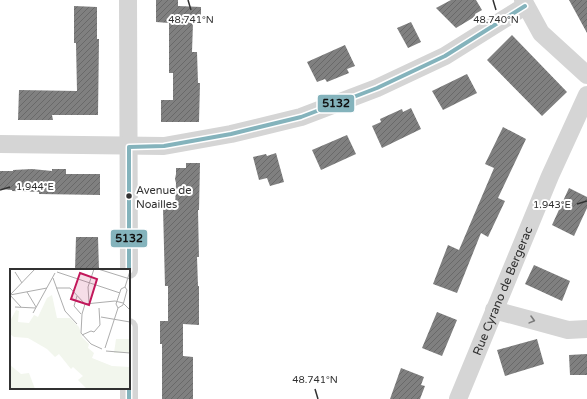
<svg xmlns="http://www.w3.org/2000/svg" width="587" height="399" viewBox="0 0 587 399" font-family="'Varela Round',sans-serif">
	<defs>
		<pattern id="building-hatch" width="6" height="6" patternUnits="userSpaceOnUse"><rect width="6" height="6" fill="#808080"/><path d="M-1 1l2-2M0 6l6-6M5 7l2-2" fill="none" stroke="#696969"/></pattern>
	</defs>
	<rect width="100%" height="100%" fill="#fff"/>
	<!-- building -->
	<path fill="url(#building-hatch)" d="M156 0H178V6L201 7V23H193L192 52H197L198 83H200L199 122H161V100H173V73H169V23L156 22Z
		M451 0H476L482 10 475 14 476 16 456 28 436 8Z
		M569 0H587V33Z
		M74 6 97 7V39H99L98 115H52L53 120H18L19 90 77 91 76 43H74Z
		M411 22 421 42 408 48 397 28Z
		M512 35 567 92 542 116 487 60Z
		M345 45 355 66 347 69 349 73 327 82 325 79 317 82 307 62Z
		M467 74 477 93 443 110 432 91Z
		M411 108 421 129 382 148 372 126 381 122 380 119 402 109 403 112Z
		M503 127 526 139 498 198 505 201 488 237 481 233 457 293 433 284 448 245 459 250 494 168 485 164Z
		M347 135 356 154 321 170 312 150Z
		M276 153 284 182 270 186 267 178 259 180 253 157 266 154 267 156Z
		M186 163H200L199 210H198L199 257H197L198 286H199V325L183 324V356L193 357V399H162V344H160V321H168V286H165L163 208H175L176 183 175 179 176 174V168H186Z
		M32 169 52 171V169H66V174H100V195L39 194V192L12 191V190L0 189V171H13V170Z
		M569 188 587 197V208L574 236 552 225Z
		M76 237H98L99 270H75Z
		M534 265 570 281 562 301 525 284Z
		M437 312 457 320 442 356 422 348Z
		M537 339 544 364 505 376 497 350Z
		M587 354V375H570L569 355Z
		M401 368 424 377 421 385 425 386 420 399H390Z"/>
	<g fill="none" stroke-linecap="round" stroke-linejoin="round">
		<!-- street -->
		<g stroke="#d5d5d5" stroke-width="18">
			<path d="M128 0 129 270"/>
			<path d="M523 0 541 33 587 75"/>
			<path d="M0 144 164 146 231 134 301 117 377 88 445 56 525 6"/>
			<path d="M494 310 568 330 587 329"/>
			<path d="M129 327V399"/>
			<path id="s1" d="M458 399 550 176 587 95"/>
		</g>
		<!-- bus-1 casing -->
		<g stroke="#fff" stroke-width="7">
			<path id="bus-1" d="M129 147 164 146 231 134 301 117 377 88 445 56 525 6
				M129 147V270
				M129 327V399"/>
		</g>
		<!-- bus-1 -->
		<use href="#bus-1" stroke="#84b3bc" stroke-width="4"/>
	</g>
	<!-- one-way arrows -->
	<defs><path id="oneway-chevron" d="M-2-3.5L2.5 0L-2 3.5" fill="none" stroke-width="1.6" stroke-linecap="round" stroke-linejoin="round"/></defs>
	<use stroke="#7b7b7b" href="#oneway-chevron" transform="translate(532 320) rotate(15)"/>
	<!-- ticks -->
	<path fill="none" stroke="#313131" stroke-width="1.5" d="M188 0 191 10M493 0 496 10M0 190 10 187M577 204 587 201M315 389 318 399"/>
	<!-- markers -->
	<circle fill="#313131" stroke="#fff" stroke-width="1.5" cx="129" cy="196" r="3.5"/>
	<g text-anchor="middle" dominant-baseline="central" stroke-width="4" stroke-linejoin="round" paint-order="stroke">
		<!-- bus labels -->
		<g font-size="11" fill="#313131" stroke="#fff" text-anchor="start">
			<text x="136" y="190">Avenue de<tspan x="136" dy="14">Noailles</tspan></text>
		</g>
		<!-- street labels -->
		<g font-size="12" fill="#313131" stroke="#fff">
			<text stroke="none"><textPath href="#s1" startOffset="117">Rue Cyrano de Bergerac</textPath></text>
		</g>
	</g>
	<!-- overview -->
	<g transform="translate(10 269)">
		<rect width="120" height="120" fill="#fff"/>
		<path d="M106 70H120V84H104Z" fill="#f2f6ed"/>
		<path d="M42 26 47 49H60L69 58 72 68 79 75 78 79 84 84 82 89 102 97 120 98V120H77L68 111 73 107 63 98 61 100 49 85 45 88 37 80 18 69 4 68 0 65V52L6 41 9 42 8 53 19 54 24 46 28 48 37 29ZM0 96 11 105 19 104 25 120H0Z" fill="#f2f6ed"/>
		<path fill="none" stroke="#adadad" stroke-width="1" d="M88 0 120 10M5 3 12 14M47 3 110 24M43 9 55 42 67 55M115 18 117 21 113 36 108 39 106 35 111 20ZM115 18 120 2M46 19H60L75 35M17 23 26 38M0 26 37 19M0 26 25 0M0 26 11 38M67 27 64 37 71 45M79 33 78 18 84 0M75 35 72 45 71 64 81 75 92 80M75 35 105 32 113 34 120 41M5 38 26 39M23 44 45 4M91 48 120 53M72 66 81 62 84 63 90 56 89 39M95 79 108 39M96 82 120 84"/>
		<path fill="#c2185b" fill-opacity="0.15" stroke="#c2185b" stroke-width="2" d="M70 4 87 10 79 36 61 30Z"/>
		<rect width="120" height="120" fill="none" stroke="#313131" stroke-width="2"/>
	</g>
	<g font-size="10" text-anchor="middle" fill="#313131" stroke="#fff" stroke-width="4" stroke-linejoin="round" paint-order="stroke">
		<text x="191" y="23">48.741°N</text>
		<text x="496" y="23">48.740°N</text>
		<text x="35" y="190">1.944°E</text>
		<text x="552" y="208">1.943°E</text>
		<text x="315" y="383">48.741°N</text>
	</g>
	<g stroke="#fff" stroke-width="1.5">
		<rect x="317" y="94" width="38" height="19" rx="4" fill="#84b3bc"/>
		<rect x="110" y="229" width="38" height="19" rx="4" fill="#84b3bc"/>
	</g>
	<g font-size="11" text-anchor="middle" font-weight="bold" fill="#111">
		<text x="336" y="107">5132</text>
		<text x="129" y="242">5132</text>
	</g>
</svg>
